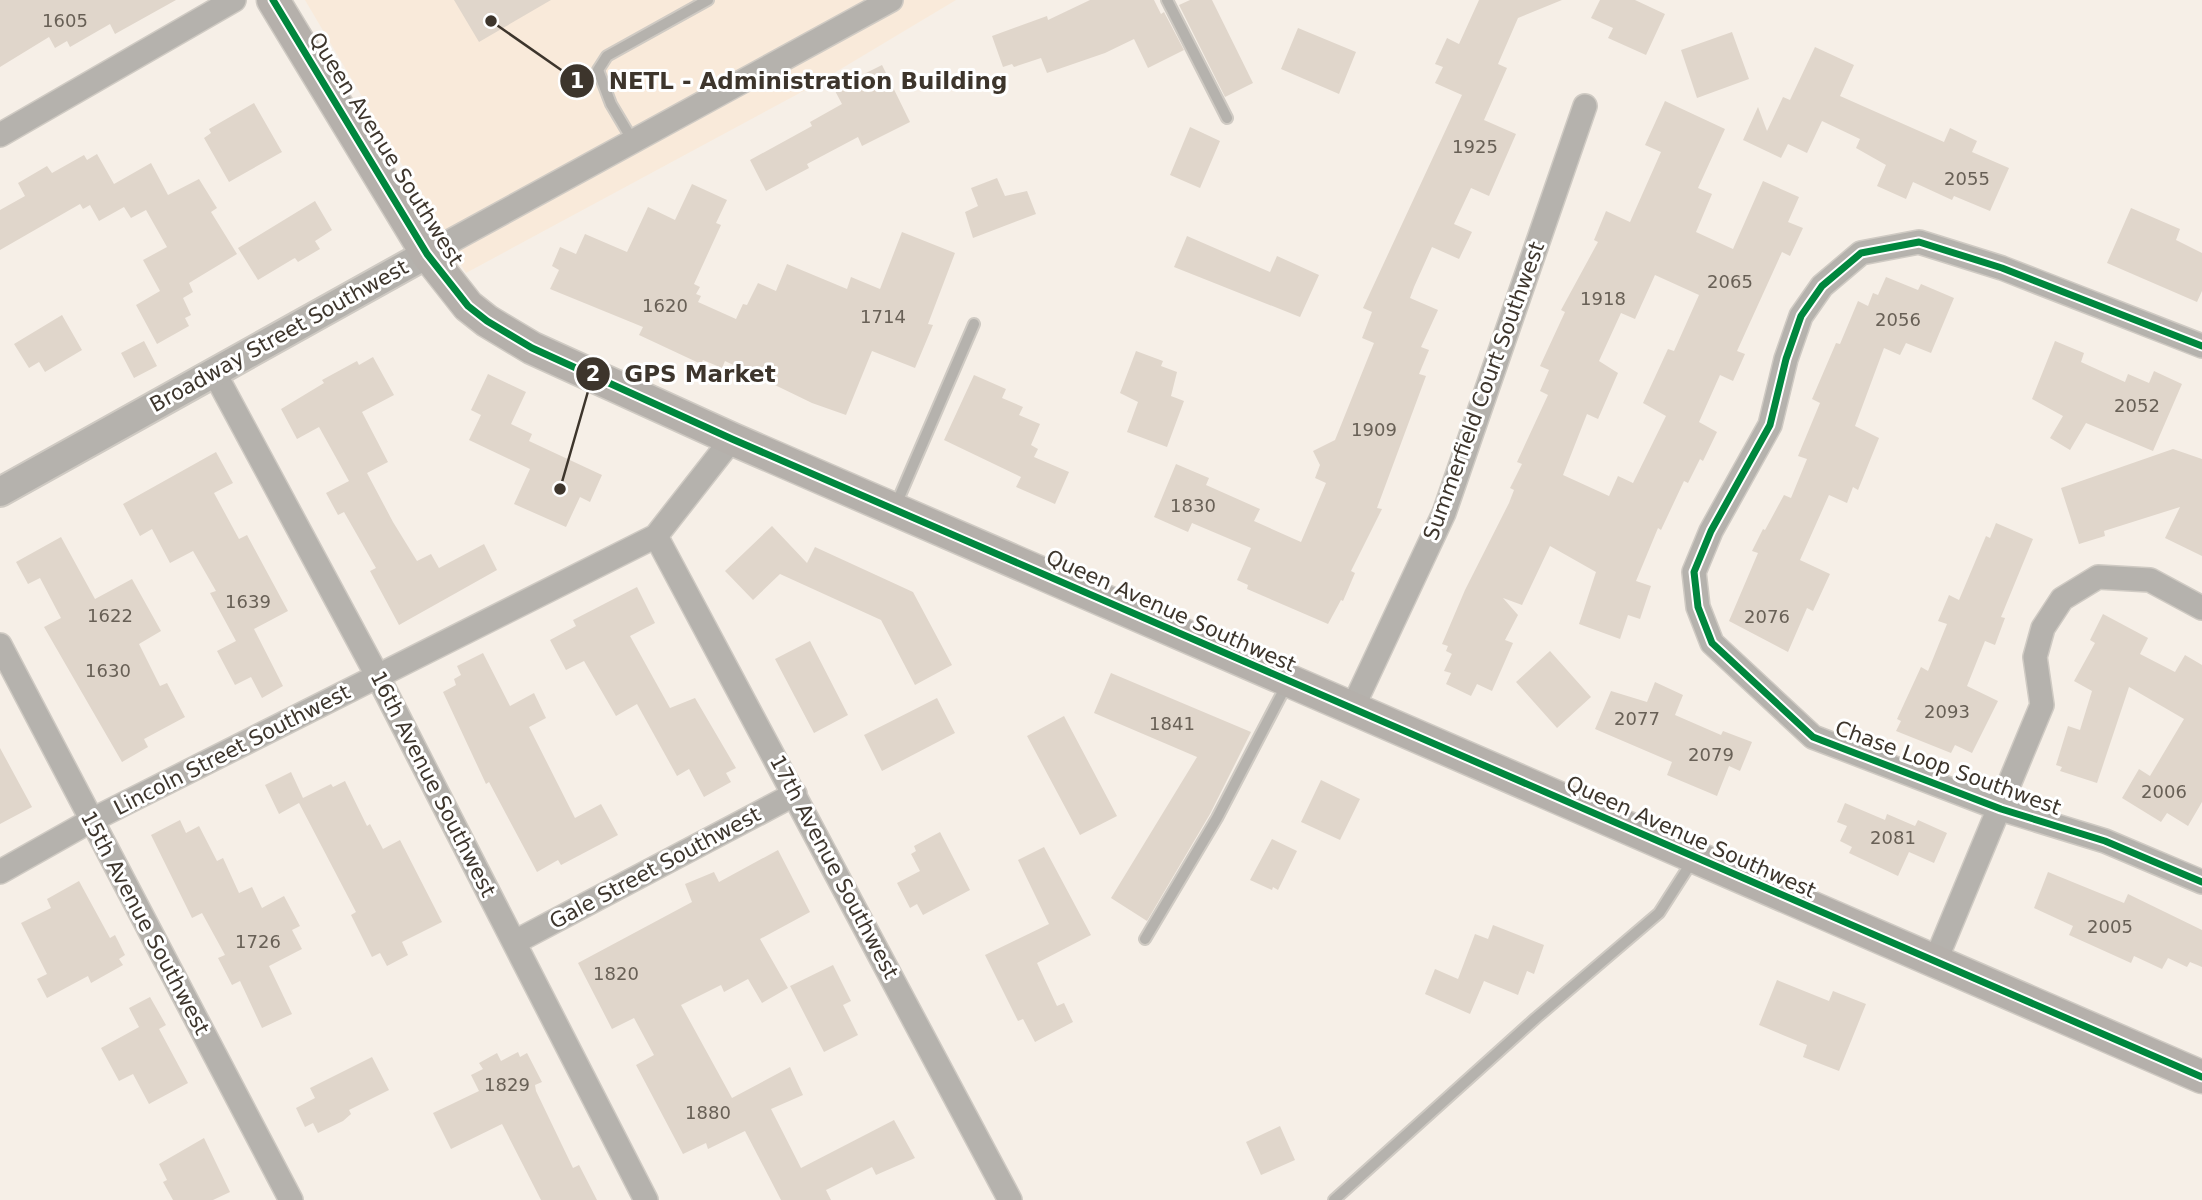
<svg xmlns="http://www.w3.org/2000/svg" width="2202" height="1200" viewBox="0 0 2202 1200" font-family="'DejaVu Sans',sans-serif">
	<rect width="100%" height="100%" fill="#f6efe7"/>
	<!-- built -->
	<path fill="#f9eada" d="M305 0H956L809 88 466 273Z"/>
	<!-- building -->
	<path fill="#e0d6cb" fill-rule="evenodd" d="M0 0H176L115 34 110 24 70 47 67 41 55 48 49 37 0 67Z
		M454 0H551L479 42Z
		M1090 0H1154L1161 14 1164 12 1184 50 1148 68 1134 39 1105 53 1047 73 1041 58 1014 67 1012 64 1003 67 992 36 1047 16 1048 20Z
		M1190 0H1212L1253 83 1225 97 1179 5Z
		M1479 0H1562L1518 18 1498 64 1507 68 1484 120 1516 134 1489 196 1471 188 1454 224 1472 232 1459 259 1432 247 1414 287 1410 298 1438 310 1421 347 1429 350 1419 374 1426 376 1377 508 1382 509 1351 571 1355 573 1343 601 1341 600 1328 624 1247 589 1248 585 1237 580 1251 548 1192 523 1188 532 1154 517 1176 464 1209 478 1206 485 1260 509 1254 521 1301 542 1326 483 1315 478 1320 465 1313 451 1335 440 1374 343 1362 338 1372 312 1363 308 1462 95 1435 83 1443 67 1435 64 1447 38 1459 44Z
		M1600 0H1635L1665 14 1646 55 1608 38 1613 28 1591 18Z
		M1298 28 1356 52 1339 94 1281 69Z
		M1732 32 1749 79 1697 98 1681 50Z
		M1815 47 1854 65 1840 96 1944 142 1950 128 1977 141 1972 152 2009 168 1990 211 1954 196 1952 200 1913 182 1906 199 1877 186 1886 165 1856 148 1860 139 1822 121 1807 153 1788 144 1781 158 1743 140 1758 107 1767 131 1783 97 1790 100Z
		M882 65 910 122 862 146 858 137 807 164 809 168 766 191 750 160 812 126 810 122 842 104 834 89Z
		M1665 101 1725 129 1698 188 1712 194 1696 232 1733 249 1763 181 1799 197 1788 222 1803 228 1790 256 1782 252 1737 351 1745 354 1733 381 1720 375 1699 422 1717 432 1703 461 1700 459 1688 483 1684 481 1661 530 1658 528 1636 581 1651 586 1640 619 1628 615 1620 639 1579 624 1596 572 1550 546 1522 605 1503 598 1518 615 1505 640 1513 643 1492 691 1477 684 1471 696 1446 684 1451 673 1444 671 1452 654 1446 651 1448 646 1442 644 1465 590 1509 503 1514 490 1510 488 1522 464 1517 462 1548 395 1540 391 1549 370 1540 366 1565 312 1561 310 1598 242 1594 240 1606 211 1630 222 1661 152 1645 145ZM1655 275 1699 295 1674 351 1668 349 1643 403 1666 416 1633 483 1618 476 1609 496 1563 475 1587 414 1598 419 1618 373 1599 361 1621 313 1635 319Z
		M254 103 282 152 229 182 204 138 211 133 209 129Z
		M1190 127 1220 141 1200 188 1170 175Z
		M97 154 114 184 151 163 168 195 199 179 217 208 211 212 237 254 189 283 193 292 183 298 191 315 185 318 189 326 157 344 136 305 160 291 143 260 167 247 146 210 131 218 124 207 99 221 90 205 83 209 80 204 0 250V210L25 196 18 183 47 166 52 173 84 155 87 160Z
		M997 178 1005 196 1027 191 1036 214 973 238 965 212 978 206 971 188Z
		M692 184 727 200 716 223 721 225 694 284 700 287 696 294 701 296 698 302 736 319 743 304 747 305 758 283 776 291 787 264 847 289 851 277 880 289 902 232 955 253 928 324 933 325 915 368 872 351 846 415 812 403 725 361 722 368 703 360 701 364 639 335 643 327 550 289 559 270 552 266 560 247 576 254 585 234 627 252 648 207 675 220Z
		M315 201 332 230 315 241 320 249 298 262 295 258 293 259 258 280 238 248Z
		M2131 208 2180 229 2176 240 2202 253V291L2197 302 2107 263Z
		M1187 236 1270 272 1277 256 1319 275 1300 317 1174 267Z
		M1886 277 1918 290 1921 284 1954 298 1931 353 1906 343 1900 355 1884 348 1855 426 1879 438 1858 490 1853 487 1847 503 1829 495 1800 560 1830 574 1813 611 1807 608 1788 652 1729 621 1758 553 1752 551 1763 529 1765 530 1784 495 1791 498 1807 459 1798 456 1820 403 1812 399 1836 343 1840 344 1858 301 1868 306 1873 293 1878 295Z
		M62 315 82 350 45 372 39 362 29 368 14 344Z
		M144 341 157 366 134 378 121 353Z
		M2055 341 2084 353 2081 362 2125 382 2128 374 2149 383 2154 371 2182 384 2153 451 2086 423 2070 450 2050 438 2063 416 2032 399Z
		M1136 351 1163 361 1161 366 1177 372 1171 396 1184 401 1167 447 1127 432 1138 402 1120 393Z
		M373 357 394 395 362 412 388 462 367 473 393 522 417 561 431 554 439 568 484 544 497 570 399 625 370 571 376 568 344 512 338 515 326 493 349 481 319 427 297 439 281 409 324 383 322 380 357 361 359 365Z
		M488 374 526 392 511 424 532 434 529 441 602 475 590 502 580 497 566 527 514 504 530 469 469 440 481 415 471 410Z
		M974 375 1006 389 1002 398 1023 407 1019 415 1040 424 1031 445 1038 449 1034 457 1069 472 1055 504 1016 487 1021 477 944 440Z
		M2173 449 2202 459V556L2165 538 2180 507 2104 531 2105 536 2079 544 2061 488Z
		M216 452 233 483 214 493 239 539 247 535 288 611 254 629 283 686 262 698 251 677 235 685 217 651 236 641 210 593 216 591 193 551 170 563 152 529 140 536 123 504Z
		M1996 523 2033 539 2001 617 2005 618 1995 645 1985 641 1967 686 1998 701 1972 753 1955 745 1951 753 1896 731 1901 721 1897 719 1921 667 1928 671 1947 624 1938 621 1949 595 1959 600 1986 536 1990 538Z
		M772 526 807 563 815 547 913 592 952 665 915 685 881 620 780 574 753 600 725 571Z
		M61 537 95 599 132 579 161 631 139 644 160 686 167 683 185 717 144 739 148 747 122 762 44 627 61 618 40 578 28 584 16 562Z
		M637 587 655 623 630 636 670 708 695 698 736 768 726 773 731 782 704 797 689 769 677 776 637 704 616 716 584 661 566 670 550 640 576 626 573 620Z
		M2103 614 2148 638 2140 654 2175 672 2185 655 2202 665V802L2188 826 2167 813 2161 822 2122 798 2139 769 2150 776 2184 719 2129 687 2097 783 2060 771 2062 767 2056 765 2068 726 2080 730 2092 691 2074 681 2095 643 2090 640Z
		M810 641 848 715 814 733 775 659Z
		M1550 651 1591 697 1557 728 1516 682Z
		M483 653 510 706 534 693 546 718 529 727 575 818 601 804 618 835 561 865 558 860 537 872 489 782 486 784 443 692 456 685 454 679 461 675 457 666Z
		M1111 673 1251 732 1210 814 1147 921 1111 898 1197 757 1094 713Z
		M1655 682 1683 695 1675 715 1721 735 1723 731 1752 742 1740 771 1729 766 1717 796 1667 775 1672 762 1595 729 1611 691 1647 702Z
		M937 698 955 733 882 771 864 735Z
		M1064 716 1117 816 1080 835 1027 736Z
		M0 748 32 807 0 824Z
		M291 772 303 798 331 784 333 787 345 781 367 826 370 824 383 849 400 840 442 922 402 942 408 955 387 966 380 953 372 957 351 915 356 912 299 803 279 814 265 785Z
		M1321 780 1360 799 1340 840 1301 822Z
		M1845 803 1885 820 1887 814 1915 826 1918 820 1947 833 1934 863 1909 852 1898 876 1849 853 1852 847 1840 841 1847 826 1837 822Z
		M180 820 186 833 199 826 217 861 223 858 239 893 252 887 262 908 284 896 300 926 292 930 302 949 269 966 292 1014 262 1028 240 981 232 985 218 958 225 955 202 913 192 918 151 835Z
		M940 832 970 890 923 915 917 904 910 908 897 883 920 871 911 854 916 851 914 846Z
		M1272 839 1297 851 1278 890 1273 887 1272 890 1250 880Z
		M1044 847 1091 935 1037 963 1057 1006 1064 1003 1073 1022 1035 1042 1023 1019 1018 1021 985 955 1049 924 1018 860Z
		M778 850 810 912 760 939 788 988 762 1003 748 979 724 992 721 985 681 1005 732 1098 790 1067 803 1095 771 1109 801 1168 894 1120 915 1158 876 1175 872 1167 826 1190 831 1200H781L745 1131 708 1149 706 1143 683 1154 636 1065 654 1055 634 1018 612 1029 578 963 692 902 685 884 714 872 719 882Z
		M2048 872 2124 903 2128 894 2202 930V967L2190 962 2187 967 2168 958 2162 969 2134 956 2131 963 2069 935 2073 926 2034 908Z
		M79 881 110 938 115 935 125 955 119 959 123 965 91 983 88 976 47 998 37 979 47 974 21 923 51 908 47 899Z
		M1493 925 1544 945 1534 974 1527 971 1518 995 1484 981 1470 1014 1425 994 1435 969 1458 979 1475 934 1488 939Z
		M833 965 851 1001 843 1005 858 1035 824 1052 790 986Z
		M1777 980 1829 1001 1833 991 1866 1004 1839 1071 1803 1057 1807 1045 1759 1025Z
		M150 997 166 1025 159 1029 188 1083 149 1104 133 1074 119 1081 101 1048 139 1027 129 1008Z
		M518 1052 520 1057 527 1053 542 1082 535 1085 536 1091 573 1168 579 1165 597 1200H541L502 1124 451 1149 433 1113 479 1091 471 1075 483 1069 479 1063 497 1053 501 1061Z
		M372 1057 389 1090 349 1110 351 1114 343 1121 318 1133 313 1123 305 1127 296 1108 315 1098 310 1088Z
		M1280 1126 1295 1160 1261 1175 1246 1142Z
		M204 1138 230 1192 213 1200H173L163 1182 167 1180 159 1164Z"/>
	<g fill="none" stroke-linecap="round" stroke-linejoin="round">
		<!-- service casing -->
		<g stroke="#cfcac3" stroke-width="14">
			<path id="service" d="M1167 0 1227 118
				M633 141 611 104 598 70 607 56 708 0
				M895 507 974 324
				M1145 939 1217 818 1287 684
				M1334 1200 1536 1018 1659 913 1693 860"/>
		</g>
		<!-- minor casing -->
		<g stroke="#cfcac3" stroke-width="26">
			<path id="minor" d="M0 135 234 0
				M427 254 891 0
				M2202 346 2002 268 1919 242 1861 253 1822 286 1801 316 1786 359 1770 425 1711 531 1694 572 1698 607 1712 643 1813 737 2001 809 2105 841 2202 882
				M214 372 378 677 646 1200
				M656 536 1010 1200
				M0 645 291 1200
				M1352 709 1444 513 1585 106
				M0 872 92 820 656 536 732 439
				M515 942 795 794
				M1935 962 2042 705 2035 657 2043 628 2062 599 2098 577 2150 580 2202 608"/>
		</g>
		<!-- tertiary casing -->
		<g stroke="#cfcac3" stroke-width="32">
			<path id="tertiary" d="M0 492 427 254"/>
		</g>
		<!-- secondary casing -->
		<g stroke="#cfcac3" stroke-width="35">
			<path id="secondary" d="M273 0 427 254 468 306 487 321 532 348 732 439 2202 1077"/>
		</g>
		<!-- service -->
		<use href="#service" stroke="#b5b2ad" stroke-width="10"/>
		<!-- minor -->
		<use href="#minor" stroke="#b5b2ad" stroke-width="23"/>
		<!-- tertiary -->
		<use href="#tertiary" stroke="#b5b2ad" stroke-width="28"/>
		<!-- secondary -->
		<use href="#secondary" stroke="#b5b0ab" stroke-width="32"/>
		<!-- cycleway casing -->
		<g stroke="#fff" stroke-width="11">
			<path id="cycleway" d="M273 0 427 254 468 306 487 321 532 348 732 439 2202 1077
				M2202 346 2002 268 1919 242 1861 253 1822 286 1801 316 1786 359 1770 425 1711 531 1694 572 1698 607 1712 643 1813 737 2001 809 2105 841 2202 882"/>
		</g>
		<!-- cycleway -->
		<use href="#cycleway" stroke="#00873e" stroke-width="7"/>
	</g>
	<g text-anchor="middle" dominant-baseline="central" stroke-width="6" stroke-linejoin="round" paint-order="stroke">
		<!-- number labels -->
		<g font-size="18" fill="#686056">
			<text x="65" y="20">1605</text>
			<text x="1475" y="146">1925</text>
			<text x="1967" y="178">2055</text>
			<text x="1730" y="281">2065</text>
			<text x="1603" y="298">1918</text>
			<text x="665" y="305">1620</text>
			<text x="883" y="316">1714</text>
			<text x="1898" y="319">2056</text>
			<text x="2137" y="405">2052</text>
			<text x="1374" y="429">1909</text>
			<text x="1193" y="505">1830</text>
			<text x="248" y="601">1639</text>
			<text x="110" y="615">1622</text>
			<text x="1767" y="616">2076</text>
			<text x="108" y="670">1630</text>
			<text x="1947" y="711">2093</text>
			<text x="1637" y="718">2077</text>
			<text x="1172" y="723">1841</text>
			<text x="1711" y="754">2079</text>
			<text x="2164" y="791">2006</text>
			<text x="1893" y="837">2081</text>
			<text x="2110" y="926">2005</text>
			<text x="258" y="941">1726</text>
			<text x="616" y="973">1820</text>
			<text x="507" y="1084">1829</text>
			<text x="708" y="1112">1880</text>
		</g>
		<!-- street labels -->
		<g font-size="21" fill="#3d352c" stroke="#fff">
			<text transform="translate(386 149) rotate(58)">Queen Avenue Southwest</text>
			<text transform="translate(279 336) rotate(-29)">Broadway Street Southwest</text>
			<text transform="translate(1484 391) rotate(-70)">Summerfield Court Southwest</text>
			<text transform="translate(1171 611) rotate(24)">Queen Avenue Southwest</text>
			<text transform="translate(232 750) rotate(-27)">Lincoln Street Southwest</text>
			<text transform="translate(1948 768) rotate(20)">Chase Loop Southwest</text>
			<text transform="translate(433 784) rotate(63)">16th Avenue Southwest</text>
			<text transform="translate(1691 837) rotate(24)">Queen Avenue Southwest</text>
			<text transform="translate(834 867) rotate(62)">17th Avenue Southwest</text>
			<text transform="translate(655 868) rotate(-28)">Gale Street Southwest</text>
			<text transform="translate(145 923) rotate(62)">15th Avenue Southwest</text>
		</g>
	</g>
	<!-- callouts -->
	<path fill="none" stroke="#3d352c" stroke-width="2.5" d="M491 21L577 81M560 489L593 374"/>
	<g fill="#3d352c" stroke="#fff" stroke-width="2.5">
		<circle cx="491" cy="21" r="7"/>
		<circle cx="560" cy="489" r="7"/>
		<circle cx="577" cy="81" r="18"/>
		<circle cx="593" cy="374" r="18"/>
	</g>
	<g font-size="21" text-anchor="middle" font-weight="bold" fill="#fff">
		<text x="577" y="88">1</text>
		<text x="593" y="381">2</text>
	</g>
	<g font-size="23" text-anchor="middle" font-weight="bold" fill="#3d352c" stroke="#fff" stroke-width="6" stroke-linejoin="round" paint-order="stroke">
		<text x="808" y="89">NETL - Administration Building</text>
		<text x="700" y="382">GPS Market</text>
	</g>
</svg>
